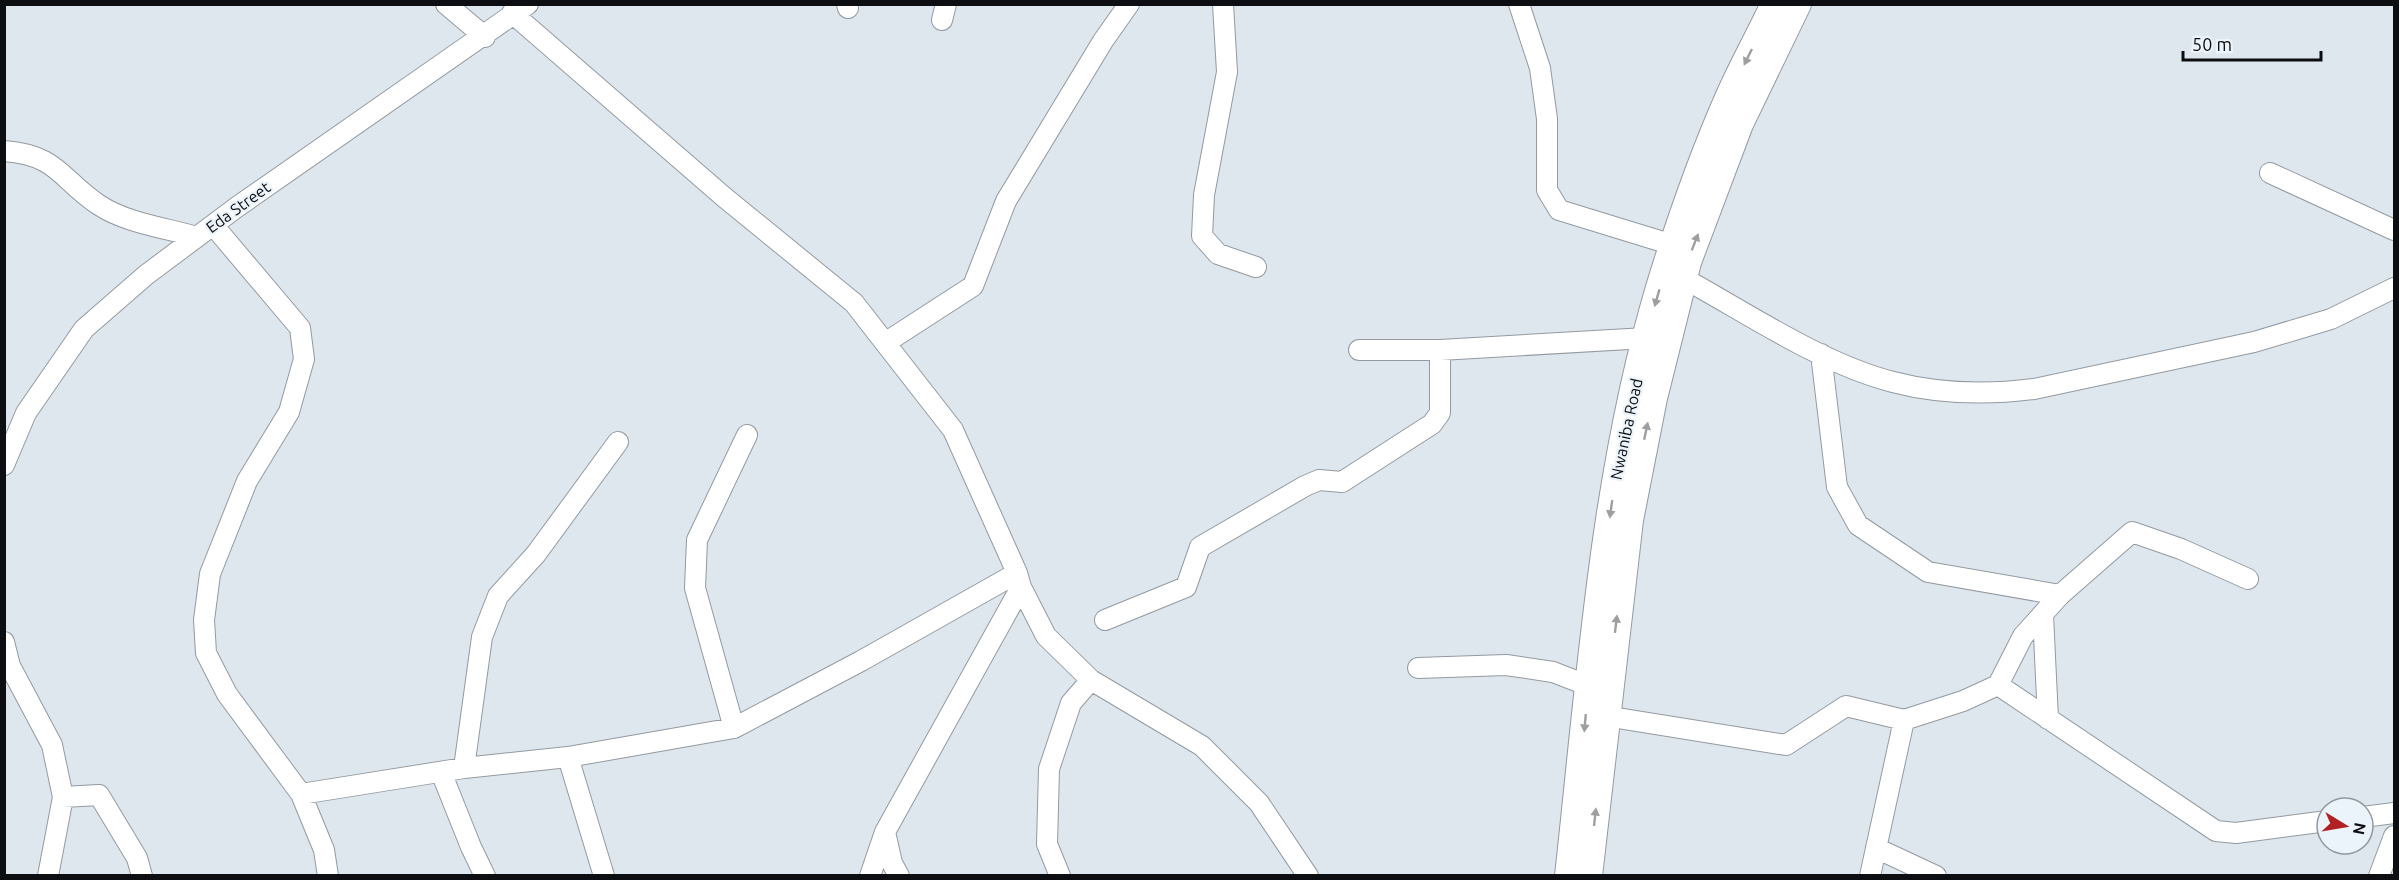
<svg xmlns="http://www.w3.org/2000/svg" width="2399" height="880" viewBox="0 0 2399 880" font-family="Ubuntu,sans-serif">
	<rect width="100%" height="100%" fill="#dfe7ee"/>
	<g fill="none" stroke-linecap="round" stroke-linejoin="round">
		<!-- minor casing -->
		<g stroke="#939aa1" stroke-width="22">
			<path id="minor" d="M446 4 485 37
				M847 4 848 8
				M1223 4 1227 72 1204 195 1202 236 1218 254 1256 267
				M1519 4 1540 68 1547 119V190L1559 210 1673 245
				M512 13 724 197 854 303 953 430 1017 573 1021 587 1046 636 1091 680 1202 746 1259 803 1308 876
				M942 20 946 4
				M4 151C58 155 60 179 99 205 126 223 166 228 197 237
				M2270 173 2394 230
				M213 225 300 328 304 359 289 412 247 481 210 574 204 620 206 653 227 694 301 794 324 850 328 876
				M1683 278C1747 313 1822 364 1893 382 1939 394 1987 395 2034 389L2254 342 2331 319 2394 288
				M885 343 973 286 1006 201 1103 41 1129 4
				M1359 350H1440L1646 338
				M1821 354 1837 487 1858 525 1928 572 2060 595
				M4 465 26 413 84 329 146 275 237 207 528 4
				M2043 615 2048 719
				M1105 620 1186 587 1200 547 1305 486 1319 480 1342 482 1432 424 1440 413V350
				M4 642 10 666 52 745 63 797 48 876
				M1418 668 1506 665 1553 672 1589 686
				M1998 685 2216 831 2236 833 2327 821
				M1605 716 1786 745 1846 706 1904 720 1963 701 1998 685 2023 636 2060 595 2132 532 2181 549 2248 579
				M734 728 695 588 697 540 747 435
				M568 757 604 876
				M464 768 482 637 498 596 536 554 618 442
				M441 772 471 847 485 876
				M301 794 464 768 568 757 734 728 861 661 1017 573
				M63 797 99 795 137 858 142 876
				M2363 817 2394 813
				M885 832 892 863 899 876
				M1876 848 1936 876
				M870 876 885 832 1021 587
				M1060 876 1047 844 1049 769 1071 703 1091 680
				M1870 876 1904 720
				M2379 876 2394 836"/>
		</g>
		<!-- major casing -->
		<g stroke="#939aa1" stroke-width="28">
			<path id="major" d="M1568 876C1590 677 1603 473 1661 281 1680 220 1702 157 1728 98 1742 66 1759 36 1774 4
				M1589 876 1630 520 1654 398 1688 262 1740 124 1798 4"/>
		</g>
		<!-- minor -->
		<use href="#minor" stroke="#fff" stroke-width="20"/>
		<!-- major -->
		<use href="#major" stroke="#fff" stroke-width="26"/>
	</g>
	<!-- one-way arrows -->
	<defs><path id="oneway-solid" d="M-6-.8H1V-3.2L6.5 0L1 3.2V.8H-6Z" transform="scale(1.5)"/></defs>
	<g fill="#9e9fa0">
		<use href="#oneway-solid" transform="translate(1748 57) rotate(116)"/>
		<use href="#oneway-solid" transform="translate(1695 242) rotate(-69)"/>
		<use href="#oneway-solid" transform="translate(1657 298) rotate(106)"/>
		<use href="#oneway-solid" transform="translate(1646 431) rotate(-78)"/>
		<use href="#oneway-solid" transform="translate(1611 509) rotate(98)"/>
		<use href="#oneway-solid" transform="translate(1616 624) rotate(-83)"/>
		<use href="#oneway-solid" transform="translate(1585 723) rotate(95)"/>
		<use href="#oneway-solid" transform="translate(1595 817) rotate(-84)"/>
	</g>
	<g text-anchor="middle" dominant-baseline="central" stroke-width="4.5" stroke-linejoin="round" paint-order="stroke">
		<!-- street labels -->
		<g font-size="16" fill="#0c0e11" stroke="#ecf4fb">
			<text transform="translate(238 207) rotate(-36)">Eda Street</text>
			<text transform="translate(1626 429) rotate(-78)">Nwaniba Road</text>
		</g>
	</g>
	<!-- border -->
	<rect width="2399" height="880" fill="none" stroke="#0c0e11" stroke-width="12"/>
	<!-- north arrow -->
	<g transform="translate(2345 826) rotate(101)"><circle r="28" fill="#ecf4fb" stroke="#92989d" stroke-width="1.5"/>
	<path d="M0-4.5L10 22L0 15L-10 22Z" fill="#b12022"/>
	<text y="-9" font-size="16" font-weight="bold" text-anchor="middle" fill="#0c0e11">N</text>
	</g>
	<!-- scale -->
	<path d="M2183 51v9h138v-9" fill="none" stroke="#0c0e11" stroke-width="3"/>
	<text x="2192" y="51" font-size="18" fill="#0c0e11" stroke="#ecf4fb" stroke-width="4.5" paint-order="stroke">50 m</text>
</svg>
